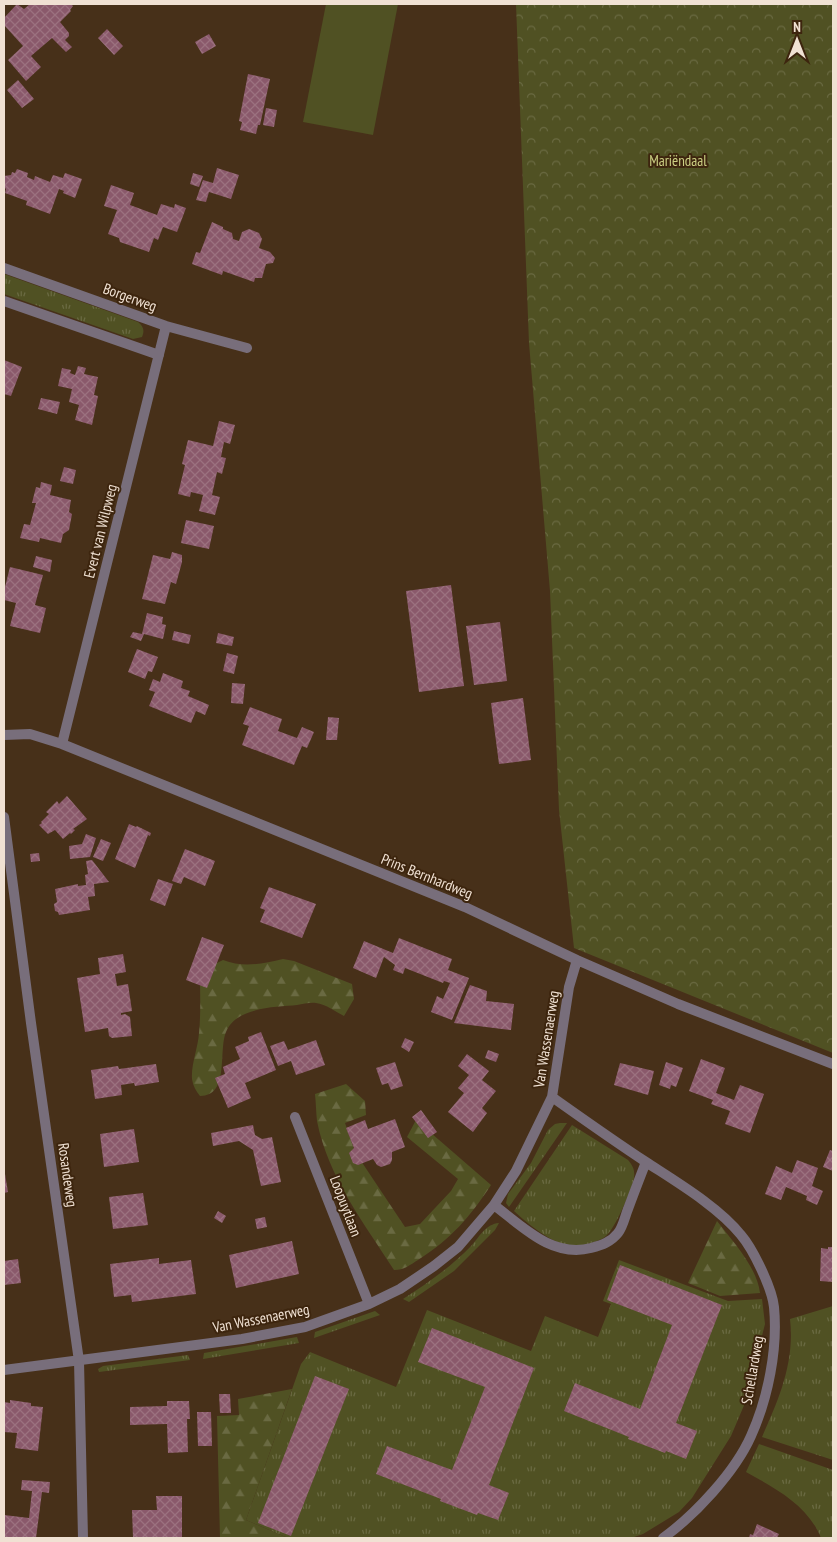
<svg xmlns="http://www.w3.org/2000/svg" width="837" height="1542" viewBox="0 0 837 1542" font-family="'PT Sans Narrow',sans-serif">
	<defs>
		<pattern id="grass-tufts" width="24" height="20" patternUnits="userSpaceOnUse" patternTransform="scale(1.25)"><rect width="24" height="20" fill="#505123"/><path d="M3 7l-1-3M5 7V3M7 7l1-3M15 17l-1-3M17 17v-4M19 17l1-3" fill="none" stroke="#6a6a42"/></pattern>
		<pattern id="forest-firs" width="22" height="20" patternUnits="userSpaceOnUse" patternTransform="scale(1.25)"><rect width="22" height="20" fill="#505123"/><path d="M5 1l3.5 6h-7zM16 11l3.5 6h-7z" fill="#6a6a42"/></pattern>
		<pattern id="park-crowns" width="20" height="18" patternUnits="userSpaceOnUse" patternTransform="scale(1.25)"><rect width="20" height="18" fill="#505123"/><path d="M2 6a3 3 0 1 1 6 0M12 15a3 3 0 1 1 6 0" fill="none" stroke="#6a6a42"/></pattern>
		<pattern id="building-cross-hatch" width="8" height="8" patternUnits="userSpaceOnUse" patternTransform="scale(1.25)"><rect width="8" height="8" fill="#8a596b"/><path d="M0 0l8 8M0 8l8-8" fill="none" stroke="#9b717f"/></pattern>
	</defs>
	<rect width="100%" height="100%" fill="#473019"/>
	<!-- grass -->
	<path fill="url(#grass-tufts)" d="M4 274 138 322C143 326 145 330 142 337L133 339 4 294Z
		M560 1123H567L509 1207 506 1203 508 1194 531 1163 548 1130 555 1124Z
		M572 1125 628 1160C633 1166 635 1170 634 1178 632 1189 615 1229 606 1236 599 1242 582 1246 573 1246 553 1245 528 1224 514 1211Z
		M499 1223 495 1230 454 1271 409 1302 403 1299C428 1283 452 1266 472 1245 480 1236 486 1224 499 1223Z
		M619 1260 728 1301 762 1299 765 1324 745 1403 731 1436 692 1498 679 1512 643 1534 631 1538H288L246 1520 301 1364 310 1352 396 1387 427 1310 531 1351 545 1316 598 1337 611 1304 603 1301Z
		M833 1306V1460L762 1437C779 1399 795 1362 790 1319Z
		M375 1311 380 1315 314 1338 315 1332Z
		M297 1337 299 1343 203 1359 204 1353Z
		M188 1355 190 1360 99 1372 98 1369 103 1366Z
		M759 1444 833 1470V1538H821C808 1505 775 1488 746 1472Z"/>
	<!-- forest -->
	<path fill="url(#forest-firs)" d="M283 959 294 961 352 984 354 999 344 1016C336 1012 326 1004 316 1003 311 1002 303 1004 297 1005 275 1007 236 1007 226 1032 218 1051 230 1096 200 1096 196 1091 193 1086 192 1079 191 1064 198 1048 199 1033 201 1013 200 994 200 974L211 966 223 960C243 968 262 964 283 959Z
		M346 1084 365 1101 366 1115 345 1123 355 1152 405 1227 420 1224 451 1191 458 1179 407 1137 416 1120 491 1185C470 1217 451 1239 418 1260 410 1265 404 1270 394 1270 364 1223 328 1177 317 1121 316 1112 316 1103 315 1094Z
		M717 1221C733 1242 757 1267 760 1293L720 1296 688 1283Z
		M292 1389 246 1520 288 1538H220L217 1416 239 1415 238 1399Z"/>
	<!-- park -->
	<path fill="url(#park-crowns)" d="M516 4H833V1053L574 948 559 810 550 591 529 343Z"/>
	<!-- garden -->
	<path fill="#505123" d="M326 4H398L373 135 303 122Z"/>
	<!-- building -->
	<path fill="url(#building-cross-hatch)" d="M17 4 24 9 30 4H71L73 6 70 10 71 11 60 22 69 33V36L65 40 72 47 66 52 52 38 31 56 41 67 26 81 8 60 23 46 4 25V18Z
		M107 29 123 46 114 55 98 38Z
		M209 34 216 46 202 54 195 42Z
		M248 74 270 79 260 125H258L256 134 240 130 242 122 239 121Z
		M18 80 34 99 22 108 7 90Z
		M266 108 277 110 274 127 263 125Z
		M217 168 239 175 231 199 209 192 206 202 196 200 203 180 213 183Z
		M17 169 28 173 27 177 34 180 35 176 50 182 53 175 63 178 65 173 82 179 75 198 63 193 64 191 59 189 50 214 26 205 27 201 5 193 6 189 4 187V176L11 175 12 172 15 173Z
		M193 173 203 176 199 187 190 184Z
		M111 185 134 193 130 205 157 215 161 204 174 208 175 204 186 208 177 232 163 227 158 240 154 238 149 252 120 242 119 238 108 234 117 210 104 206Z
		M212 222 223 227V229L232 233 233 239 239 241 242 232 249 229 259 233 262 239 259 248 270 252 275 258 273 263 266 264 262 278H255L254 282 223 271 222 275 192 264 196 252 200 253Z
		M4 360 22 367 11 396 4 394Z
		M78 366 86 368 84 374 98 377 94 395 98 396 92 425 75 420 79 405 69 402 72 389 58 386 62 368 71 370 70 373 75 375Z
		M41 398 60 402 57 414 38 409Z
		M219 421 235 425 230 444 224 442 221 457 226 458 222 474 217 472 212 495 220 497 215 515 199 511 203 495 191 492 190 497 178 494 185 465 182 464 188 440 213 446Z
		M64 467 76 470 73 484 60 481Z
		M41 482 52 485 50 495 71 500 69 512 72 514 69 530 63 534 61 543 40 538 39 542 20 538 24 524 30 525 36 503H32L36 487 40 488Z
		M186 520 214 526 209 549 181 543Z
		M172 552 182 555V562L176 584 171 582 165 604 142 599 153 555 170 559Z
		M36 556 52 560 50 572 33 567Z
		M10 567 43 575 35 605 46 608 40 633 10 626 16 603 4 600V591Z
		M451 585 464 686 419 692 406 591Z
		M147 613 163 617 162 624 166 625 163 639 144 634 141 641 130 637 133 632 142 634Z
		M500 622 507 681 474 685 466 626Z
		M174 631 191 635 189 644 172 640Z
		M218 633 234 637 232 646 216 643Z
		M137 649 158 657 152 672 148 671 145 679 128 672Z
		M227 653 238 656 234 674 223 671Z
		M163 673 183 681 181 688 190 691 188 696 209 705 205 715 196 711 191 723 149 706 155 692 149 690 153 679 160 682Z
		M232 683 245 684 243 704 231 703Z
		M523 698 531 760 499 764 491 703Z
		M250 707 282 719 278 731 297 738 302 727 314 732 307 748 302 746 294 765 242 745 249 726 243 724Z
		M328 717 339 718 337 740H326Z
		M67 796 87 819 73 829 75 830 71 834 70 833 63 839 55 830 48 834 39 825 42 823 41 822 49 814 46 812 57 801 59 804Z
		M129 824 136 827 137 826 151 833 150 836 148 835 135 868 115 859Z
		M86 834 96 838 90 857 70 859 69 846 82 844Z
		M101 839 111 843 103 861 93 857Z
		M185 849 215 861 205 886 184 877 181 884 172 881Z
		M39 853 40 861 31 862 30 854Z
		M92 860 109 882 94 884 95 896 88 897 90 910 59 915 58 912 55 911 54 904 57 902 55 889 78 884V886L86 885 85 875 88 874 86 861Z
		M158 879 173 884 165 906 150 900Z
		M269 887 316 904 302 938 260 922 265 910 260 908Z
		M202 937 224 945 207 988 186 980Z
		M399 938 452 959 448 970 469 978 452 1020 431 1012 437 996 443 999 450 983 444 981 443 983 405 968 403 974 393 970 395 965 384 957 376 978 353 968 364 941 393 953Z
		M123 954 126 972 115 974 117 986 128 984 132 1011 121 1013V1015L125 1014 130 1017 132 1036 112 1038 109 1036 108 1028 85 1032 77 978 100 974 98 958Z
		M470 985 487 991 486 1001 514 1004 511 1030 454 1023Z
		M261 1032 276 1070 245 1083 251 1098 228 1108 215 1078 225 1074 223 1067 240 1059 235 1047 249 1041 248 1037Z
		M405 1038 414 1042 409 1052 401 1047Z
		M316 1040 325 1065 296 1075 291 1061 278 1066 270 1046 284 1041 288 1050Z
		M488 1050 499 1054 496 1062 485 1058Z
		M467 1054 489 1071 482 1080 496 1091 482 1108 487 1113 473 1132 448 1112 464 1093 458 1088 469 1075 458 1066Z
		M701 1059 725 1068 716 1093 734 1100 740 1085 764 1094 750 1133 725 1124 730 1111 711 1104 713 1100 689 1091Z
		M395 1062 403 1086 391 1090 388 1083 382 1085 376 1068Z
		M666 1062 683 1068 676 1087 671 1085 670 1089 659 1085Z
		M620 1063 654 1071 648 1095 614 1085Z
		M156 1064 159 1082 135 1086 134 1083 121 1085 122 1095 95 1099 91 1070 118 1066 119 1069Z
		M421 1110 437 1132 428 1138 412 1117Z
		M395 1119 405 1147 392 1152V1160L390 1164 381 1167 377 1165 373 1159 358 1165 353 1163 349 1153 354 1148 346 1128 365 1120 368 1129Z
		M253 1125 255 1135 262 1139 272 1137 281 1182 261 1186 253 1150 239 1141 213 1146 211 1133Z
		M134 1129 139 1162 104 1167 100 1134Z
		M830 1150 833 1151V1171L823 1167Z
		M797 1160 818 1168 812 1186 823 1191 817 1205 806 1200 807 1196 786 1187 781 1200 765 1194 776 1166 792 1173Z
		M4 1168 8 1192 4 1193Z
		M143 1193 148 1225 113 1229 109 1197Z
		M218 1211 226 1216 222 1223 214 1218Z
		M265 1217 267 1227 257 1229 255 1219Z
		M292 1241 299 1274 236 1288 229 1255Z
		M828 1247H833V1282L820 1281 821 1248 828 1249Z
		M159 1258V1264L191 1260 196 1294 132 1302 131 1295 114 1297 110 1264Z
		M18 1259 21 1283 4 1285V1261Z
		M620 1265 722 1305 676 1423 697 1431 686 1459 666 1451 665 1453 628 1439 629 1437 564 1411 575 1383 640 1409 672 1325 607 1300Z
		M432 1328 534 1368 489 1485 509 1493 498 1520 478 1513 477 1515 440 1501 441 1499 376 1474 387 1446 452 1470 485 1387 418 1362Z
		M315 1376 349 1389 291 1536 258 1523Z
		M219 1394H230L231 1413H220Z
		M10 1400 31 1403V1406L43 1407 38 1451 15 1448 17 1433 4 1432V1402L10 1403Z
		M167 1401H189L190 1419H187L188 1452 168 1453 167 1424 130 1425V1407L167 1406Z
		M197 1412H211L212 1446H198Z
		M22 1480 50 1482 49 1493 42 1492 36 1538H4V1515L29 1518 32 1491 21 1490Z
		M156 1496H182V1538H133L132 1510H157Z
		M757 1524 779 1534 777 1538H749L750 1534 753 1535Z"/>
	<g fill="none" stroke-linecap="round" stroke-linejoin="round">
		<!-- minor -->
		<path stroke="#786e7b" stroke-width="10" d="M4 268 166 326 247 348
			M4 301 159 355
			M4 735 30 734 62 744 465 907 577 960 678 1004 833 1064
			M62 744 166 326
			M4 817 31 1023 79 1361 83 1538
			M552 1097C583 1119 614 1141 646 1162 675 1181 719 1207 741 1235 753 1249 772 1288 774 1307 778 1349 768 1398 751 1436 735 1472 695 1515 663 1538
			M295 1117 369 1304
			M494 1205C523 1227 552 1258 591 1248 602 1245 611 1242 618 1233 623 1227 625 1216 628 1209 634 1193 640 1177 646 1162
			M4 1370 242 1339 305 1327 369 1304 400 1289 434 1266 458 1247 494 1205 516 1171 552 1097 569 987 577 960"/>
	</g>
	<g text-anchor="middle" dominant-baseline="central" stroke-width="4" stroke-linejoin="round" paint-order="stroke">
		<!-- park labels -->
		<g font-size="15" fill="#cbcf83" stroke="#3d250e">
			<text x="678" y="160">Mariëndaal</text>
		</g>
		<!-- street labels -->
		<g font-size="15" fill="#f0e1d3" stroke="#3d250e">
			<text transform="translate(130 297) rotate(20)">Borgerweg</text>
			<text transform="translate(100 531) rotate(-76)">Evert van Wilpweg</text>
			<text transform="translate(427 876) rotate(22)">Prins Bernhardweg</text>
			<text transform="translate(546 1039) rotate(-81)">Van Wassenaerweg</text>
			<text transform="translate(68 1175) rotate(82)">Rosandeweg</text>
			<text transform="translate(346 1206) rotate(69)">Loopuytlaan</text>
			<text transform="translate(261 1318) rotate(-11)">Van Wassenaerweg</text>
			<text transform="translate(752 1370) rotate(-80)">Schellardweg</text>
		</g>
	</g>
	<!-- border -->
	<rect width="837" height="1542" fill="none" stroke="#f0e1d3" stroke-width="10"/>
	<!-- north arrow -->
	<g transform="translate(797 40)" stroke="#3d250e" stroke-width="4" paint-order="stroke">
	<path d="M0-4L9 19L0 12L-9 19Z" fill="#f0e1d3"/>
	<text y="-8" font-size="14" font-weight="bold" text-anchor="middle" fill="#f0e1d3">N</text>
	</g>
</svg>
